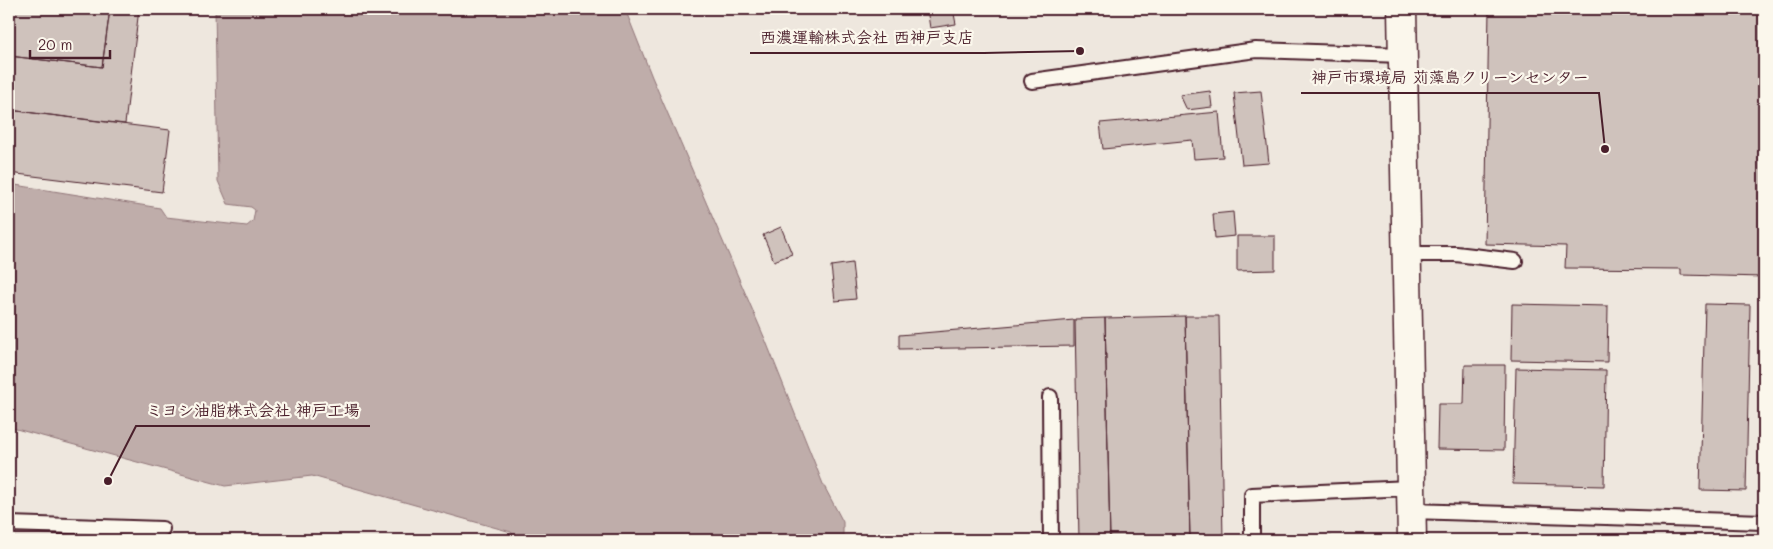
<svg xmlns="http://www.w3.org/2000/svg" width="1773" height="549" viewBox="0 0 1773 549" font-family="Mali,'Klee One',sans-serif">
	<rect width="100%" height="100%" fill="#fbf7ec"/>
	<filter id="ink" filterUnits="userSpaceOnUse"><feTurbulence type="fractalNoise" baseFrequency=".02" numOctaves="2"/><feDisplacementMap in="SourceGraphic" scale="10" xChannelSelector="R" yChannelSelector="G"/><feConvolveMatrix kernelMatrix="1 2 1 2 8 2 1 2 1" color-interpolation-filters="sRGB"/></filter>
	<g filter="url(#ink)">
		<!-- built -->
		<path fill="#eee7de" d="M9 9H215L218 181 228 204 251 207 255 210 253 221 247 226 166 217 160 208 9 184Z
			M625 9H1764V540H843V522L823 484 765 339 652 77Z
			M9 427 225 486 312 476 511 532 518 540H9Z"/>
		<!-- water -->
		<path fill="#bfadaa" stroke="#907477" d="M215 9H625L652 77 765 339 823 484 843 522V540H518L511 532 312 476 225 486 9 427V184L160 208 166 217 247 226 253 221 255 210 251 207 228 204 218 181Z"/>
		<!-- building -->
		<path fill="#cfc2bc" stroke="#4a1f2b" d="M9 9H110L102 67 9 56Z
			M110 9H139L125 124 9 110V56L102 67Z
			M927 9H953L956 24 930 28Z
			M1489 9H1764V277L1681 275V269L1565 268 1566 246 1485 244Z
			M1210 91 1212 107 1187 110 1180 95Z
			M1261 91 1269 163 1242 165 1234 93Z
			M9 110 170 130 162 192 9 173Z
			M1219 112 1223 157 1194 159 1192 140 1103 149 1100 123Z
			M1233 212 1235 236 1215 238 1213 214Z
			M781 227 792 254 774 261 763 235Z
			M1237 236H1275V270L1237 271Z
			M852 263 856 299 835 301 831 266Z
			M1512 304 1608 306 1607 362 1511 360Z
			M1705 304 1750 305 1746 491 1700 490Z
			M1185 316 1190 540H1110L1105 318Z
			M1185 316H1219L1223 540H1190Z
			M1105 318 1110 540H1079L1075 319Z
			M1074 320V346L899 349V335Z
			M1465 365H1505L1504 450 1437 449 1438 404H1464Z
			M1516 368 1606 370 1604 486 1513 484Z
			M1332 537V540H1273V539Z"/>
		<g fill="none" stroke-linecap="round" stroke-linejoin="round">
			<!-- service casing -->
			<g stroke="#4a1f2b" stroke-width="18">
				<path id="service" d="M1032 81 1256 50 1402 55
					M1406 254H1456L1515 261
					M1050 397 1051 540
					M1411 511 1764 522
					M9 524 162 529
					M1252 540V495L1410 488"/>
			</g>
			<!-- tertiary casing -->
			<g stroke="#4a1f2b" stroke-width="31">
				<path id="tertiary" d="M1402 9 1412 540"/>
			</g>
			<!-- service -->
			<use href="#service" stroke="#fbf7ec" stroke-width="14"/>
			<!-- tertiary -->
			<use href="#tertiary" stroke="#fbf7ec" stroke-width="28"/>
		</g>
	</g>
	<!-- callouts -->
	<path fill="none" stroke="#4a1f2b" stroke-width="2" d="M1080 51L984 53H750M1605 149L1599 93H1301M108 481L136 426H370"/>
	<g fill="#4a1f2b" stroke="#fbf7ec" stroke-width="2">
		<circle cx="1080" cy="51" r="5"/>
		<circle cx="1605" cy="149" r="5"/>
		<circle cx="108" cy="481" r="5"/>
	</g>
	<g font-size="16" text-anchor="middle" font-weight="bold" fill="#4a1f2b" stroke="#fbf7ec" stroke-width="4.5" stroke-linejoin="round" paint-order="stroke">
		<text x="867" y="43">西濃運輸株式会社 西神戸支店</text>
		<text x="1450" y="83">神戸市環境局 苅藻島クリーンセンター</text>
		<text x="253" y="416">ミヨシ油脂株式会社 神戸工場</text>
	</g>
	<!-- margin -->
	<rect width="1773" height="549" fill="none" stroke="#fbf7ec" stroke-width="30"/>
	<rect x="15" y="15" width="1743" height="519" fill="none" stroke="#4a1f2b" stroke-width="2" filter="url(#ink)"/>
	<!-- scale -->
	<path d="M30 50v8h80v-8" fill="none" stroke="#4a1f2b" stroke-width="2.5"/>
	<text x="38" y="50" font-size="15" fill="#4a1f2b" stroke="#fbf7ec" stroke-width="4" paint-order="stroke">20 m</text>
</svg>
